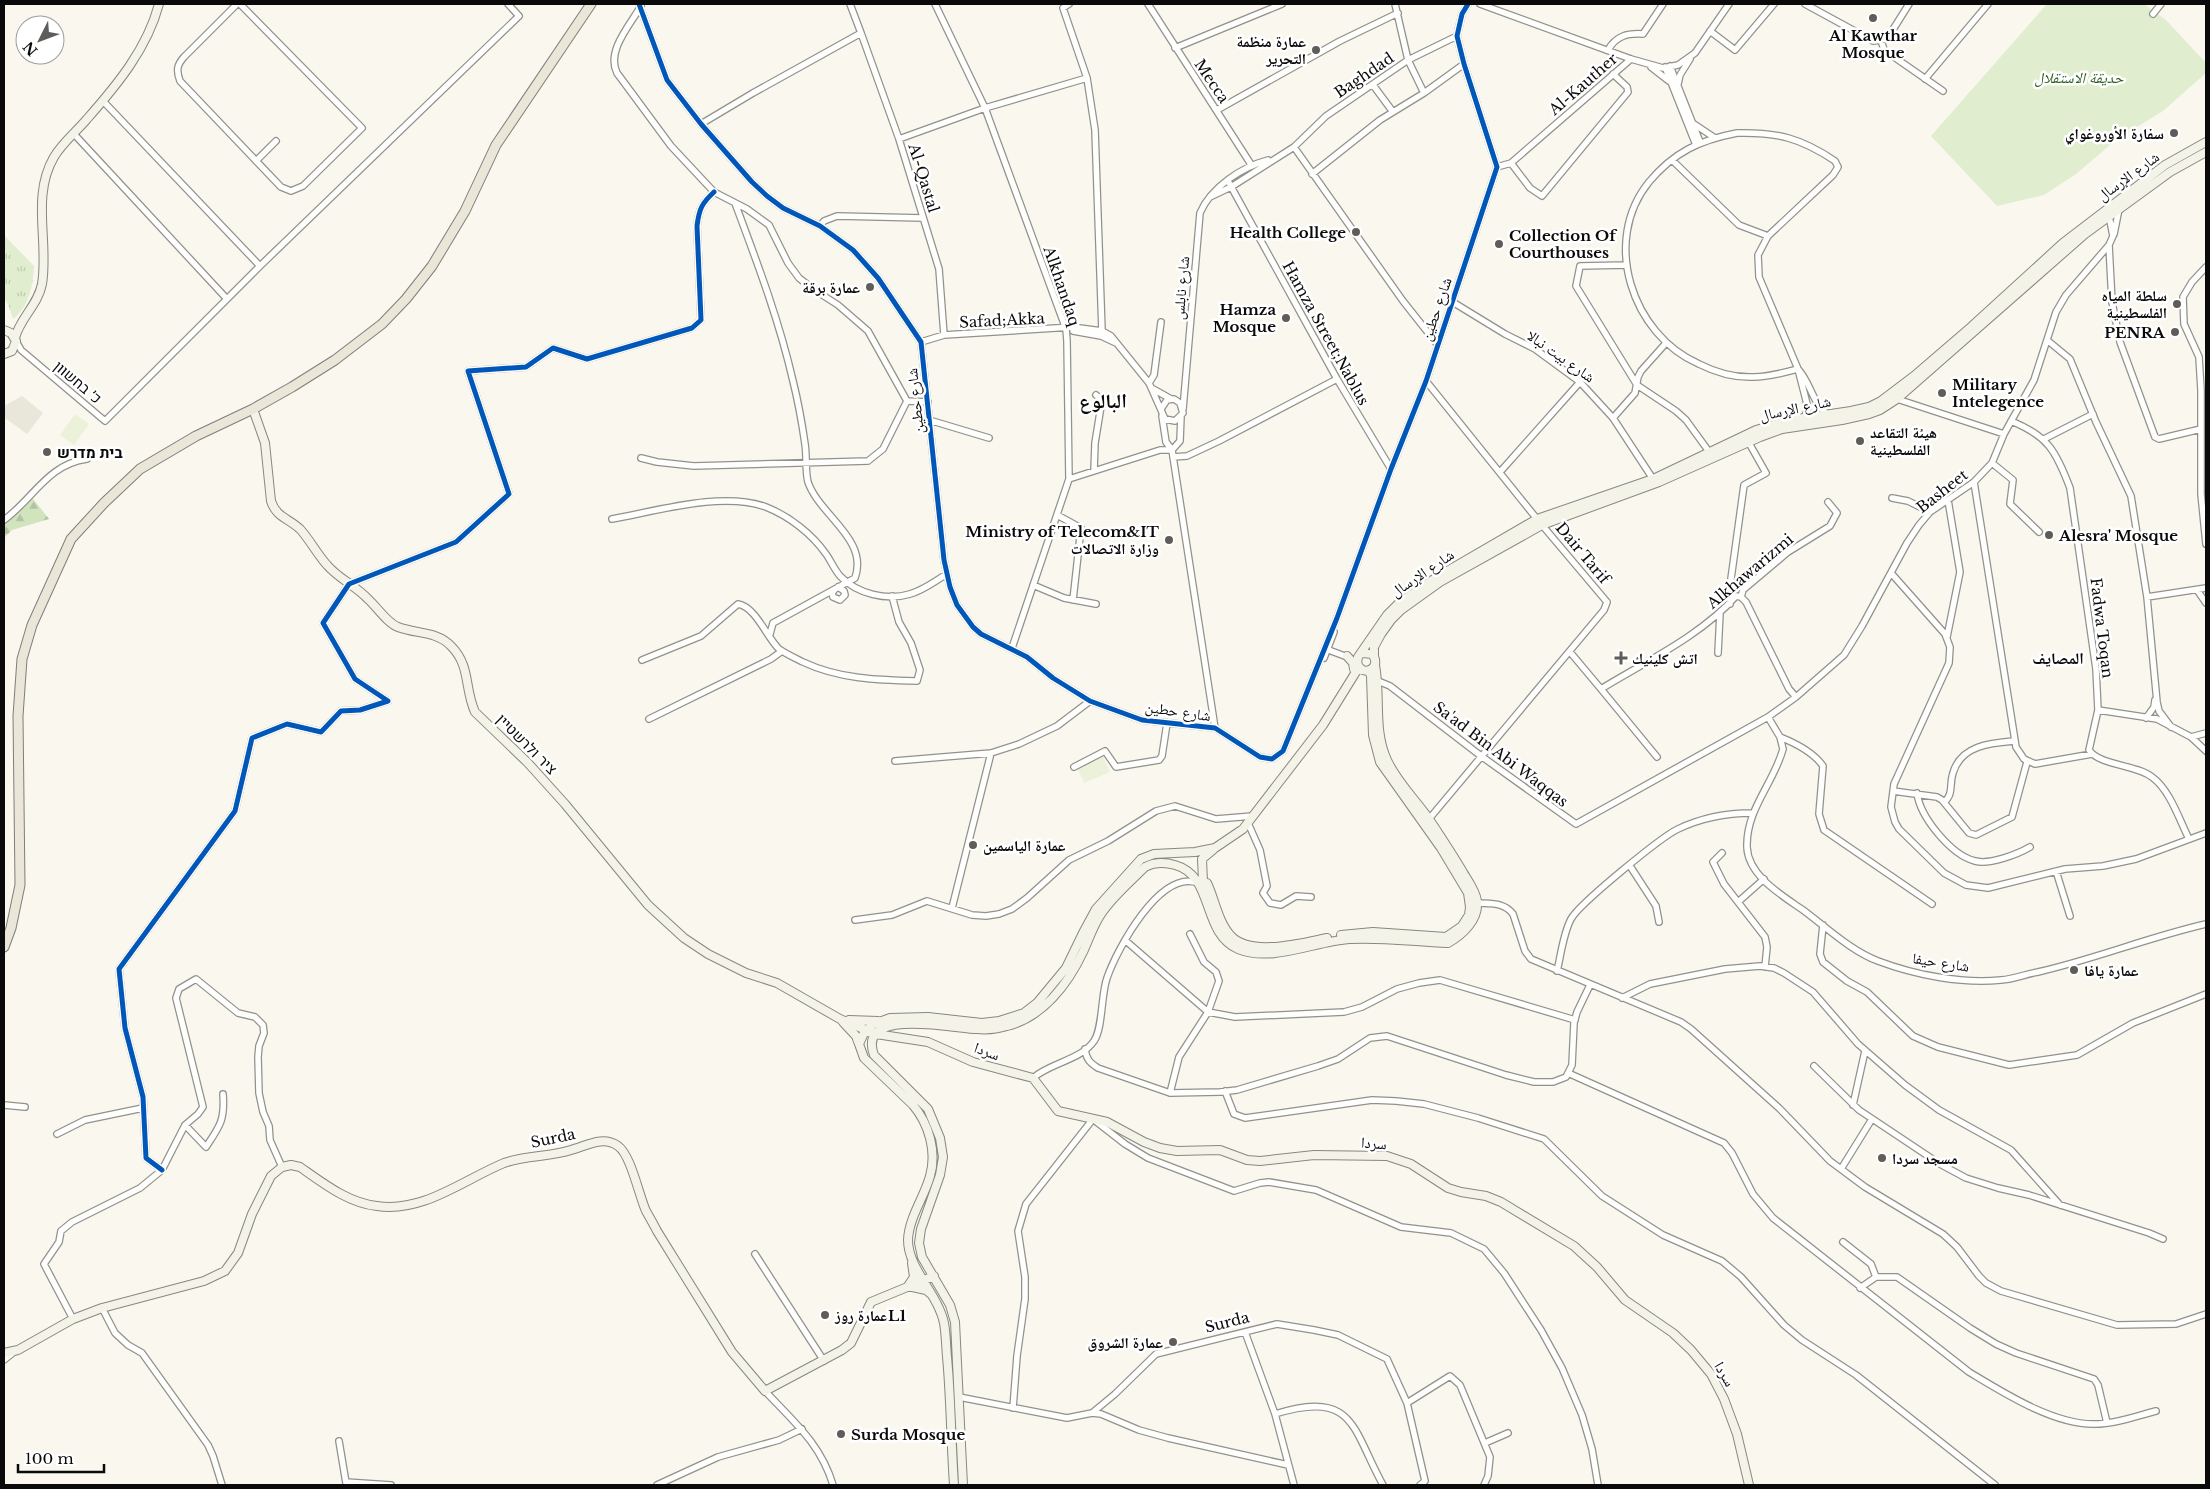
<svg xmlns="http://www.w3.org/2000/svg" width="2210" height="1489" viewBox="0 0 2210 1489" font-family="'Libre Baskerville','Noto Naskh Arabic',Heebo,serif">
	<defs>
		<pattern id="grass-tufts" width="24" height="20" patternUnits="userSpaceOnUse" patternTransform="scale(1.25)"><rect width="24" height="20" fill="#e1edcf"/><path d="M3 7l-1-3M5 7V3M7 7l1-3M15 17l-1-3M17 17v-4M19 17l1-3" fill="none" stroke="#c0cab0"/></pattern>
		<pattern id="forest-firs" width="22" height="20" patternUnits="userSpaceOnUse" patternTransform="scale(1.25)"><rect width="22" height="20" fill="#d1e4be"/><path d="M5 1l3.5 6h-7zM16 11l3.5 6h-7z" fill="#b2c2a2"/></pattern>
	</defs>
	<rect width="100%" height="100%" fill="#f9f7ee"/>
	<!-- grass -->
	<path fill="url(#grass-tufts)" d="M4 235 34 266C33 286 29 307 13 319L8 304 4 299Z"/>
	<!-- forest -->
	<path fill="url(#forest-firs)" d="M30 495 49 519 12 530 4 538V520Z"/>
	<!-- garden -->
	<path fill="#e1edcf" d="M2047 4H2144L2166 20 2206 63V73L2163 111 2116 140 2076 174 2044 195 1997 206 1931 136Z"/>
	<!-- pitch -->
	<path fill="#ebf2d9" d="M75 414 89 424 74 445 60 435Z
		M1103 757 1110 772 1084 783 1077 768Z"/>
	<!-- plaza -->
	<path fill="#e9e6da" d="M22 396 43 413 27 434 5 418 4 406Z"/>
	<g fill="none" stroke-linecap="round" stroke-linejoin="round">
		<!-- street casing -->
		<g stroke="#92918d" stroke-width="8">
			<path id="street" d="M237 4 184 57C177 65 176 70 180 81L281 187 291 191 303 186 362 128 240 4
				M639 4 667 80 701 124 752 182 767 196 783 208 820 226 853 250 878 278 921 342 944 560 950 587 957 605 973 627 981 634 1027 657 1053 678 1090 701 1142 720 1215 728 1260 757 1272 759 1283 751 1337 618 1391 469 1426 381 1497 167 1464 64 1457 36 1462 14 1468 4
				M935 4 985 108 1066 329 1067 341 1069 479 1012 648
				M1069 4 1063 8 1087 78 1095 130 1102 331
				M1148 4 1252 166
				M1395 4 1408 60 1424 93
				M1480 4 1631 59 1663 68 1678 65 1695 53 1729 4
				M1805 4 1873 41 1887 39 1909 4
				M641 6C630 25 606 51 617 73L671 146 714 192 747 209 769 225 788 263 799 278 813 289 838 305 868 331 907 401 928 402
				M2153 14 2161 4
				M1710 31 1735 50 1774 4
				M861 33 899 139 939 269 944 335
				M1881 40 1884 50 1943 91
				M1175 48 1282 4
				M1608 50C1616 36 1627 33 1643 34L1663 4
				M1670 66 1700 142
				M1651 67 1669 81
				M1665 67 1696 145
				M1925 79 1988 4
				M1678 84 1680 75 1690 59
				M1373 85 1393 112
				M103 101 260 266
				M1217 110 1340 41 1398 13
				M701 124 753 93 861 33 850 4
				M1694 124 1715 138
				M1737 133C1777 132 1801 138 1835 161L1838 167 1833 175 1768 236 1758 255 1759 277 1798 369C1783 373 1769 377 1754 377 1735 378 1715 372 1699 364 1632 335 1601 241 1649 182 1674 152 1700 140 1737 133Z
				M74 134 227 299
				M899 139 985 108 1087 78
				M1294 147 1326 116 1408 60 1457 36
				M1672 160 1739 225 1768 236
				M256 161 276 141
				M1511 163 1530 188 1542 196 1628 92 1627 87 1613 74
				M1497 167 1511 163 1631 59
				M1312 174 1380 120 1424 93 1464 64
				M1228 181 1337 379 1391 469
				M1210 197 1231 187 1294 147 1403 301 1437 344
				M735 203C757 262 779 320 793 381 798 401 802 423 805 444 807 457 805 471 808 482 819 515 869 539 855 578L773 623 770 634
				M820 226 824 221 837 216 923 218
				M2114 234 2119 209
				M2109 245 2112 302 2120 342 2155 437 2159 439 2201 429
				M1627 265 1580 266 1576 286 1637 385 1676 411 1686 420 1710 453
				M2206 267 2192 282 2183 297 2184 324 2199 357 2201 390V494L2206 544
				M1451 301 1505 334 1535 349 1580 382 1613 418 1653 479
				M1073 331 1101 336 1116 343
				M2047 340 2070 359 2096 422 2131 496 2147 597 2157 702 2159 711 2171 727
				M16 341 21 350 105 421 260 266 519 16 508 4
				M921 342 944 335 1072 327 1102 331 1111 336 1149 383 1165 419 1175 421 1183 413 1180 403 1174 399 1167 400 1161 409
				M1798 369C1811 383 1812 403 1828 415
				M1798 369 1808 408 1804 419
				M1426 381 1537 519
				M1149 383 1154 375 1161 322
				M1153 389 1171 399
				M1897 399 2004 434
				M1183 409 1200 213C1211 187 1242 167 1268 160
				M1162 416 1166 442 1172 450 1215 728
				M1613 418 1635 393 1638 377 1641 371 1666 343
				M929 420 989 438
				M2011 421C2048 436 2056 451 2070 488L2096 669 2098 710 2089 750C2100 766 2135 764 2152 777 2170 790 2179 819 2189 839
				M2044 439 2093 414
				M1172 450 1180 441 1181 416
				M1173 457 1187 456 1219 441 1337 379
				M641 458 657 462 694 466 868 461 883 449 907 401
				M1992 463 2013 480 2010 504 2039 532
				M1094 471 1095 443 1102 400 1096 395
				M1500 472 1580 382
				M1069 479 1160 450H1172
				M1974 482 2016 747 2024 759 2035 764 2092 754
				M1892 498 1908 501 1930 512
				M1057 515 1081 528 1073 600
				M612 519C657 511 722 491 766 507 789 516 812 534 826 554 831 561 834 569 840 576 857 594 887 601 910 594 924 590 935 581 947 574
				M4 520C33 499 48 464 87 459
				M1891 573 1945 634 1950 647 1949 663 1894 784 1891 807 1895 822 1899 829 1944 873 1966 885 1988 888 2065 869 2103 866 2136 859 2206 833
				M1033 585 1064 598 1096 604
				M835 589 832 593 833 597 840 600 845 595 844 591 838 587
				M2197 590 2206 603
				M1741 597 1743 590 1788 552 1830 526 1837 513 1828 502
				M1741 597 1746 602 1789 689 1796 697
				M2147 597 2206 588
				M1730 604V586L1744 485 1766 473 1749 443
				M1947 637 1960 572 1948 500
				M1326 649 1350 658
				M1570 652 1601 689C1645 662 1702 635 1736 596L1741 597
				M1718 653 1720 613
				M1324 658 1334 632
				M642 660 701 636 738 604C756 607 767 638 779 649 786 654 795 658 803 662 839 679 877 680 917 681L920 670 911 643 899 622 892 596
				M1378 681 1390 686 1481 756 1576 824 1768 717 1796 697 1844 655 1862 626 1907 543 1919 525 1930 512 1974 482 1992 463 2004 434 2034 380 2056 312 2066 295 2109 245 2113 236 2109 216
				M1601 689 1657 757
				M2098 710 2157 719 2191 737 2206 751
				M1768 717 1780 737 1783 749C1774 783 1746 809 1747 847 1748 876 1783 896 1803 910 1826 927 1851 951 1878 961 1915 975 1962 984 2001 980 2014 979 2026 974 2038 972 2095 959 2149 937 2206 924
				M2146 718 2154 707 2155 700
				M649 719 771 659 782 651
				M1780 737C1795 743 1814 753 1823 766L1819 814 1824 830 1932 904
				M2191 737 2206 733
				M895 761 991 753 1019 744 1057 726 1090 701
				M1074 767 1105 751 1116 767 1159 760 1162 756 1167 723
				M1893 791 1937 797 1942 800 1969 833 1976 835 2012 817 2027 762
				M1917 793C1920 817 1951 855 1975 861 1990 865 2018 854 2030 847
				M1944 802C1954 794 1949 785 1953 773 1961 745 1991 743 2015 741
				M1429 819 1604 610 1607 602 1542 525
				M1248 823 1260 850 1267 886 1263 893 1270 903 1281 905 1296 896 1311 897
				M1722 853 1713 862 1724 884 1765 937 1767 947 1765 967
				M1630 866 1656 906 1659 922
				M2056 871 2070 916
				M1738 902 1764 879
				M1477 903C1491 904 1504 902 1513 914L1525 951 1531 959 1681 1022 1691 1029 1780 1109 1830 1161 1865 1187 1943 1234 1957 1247 1979 1276 1986 1283 2001 1291 2117 1325 2176 1324 2206 1314
				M952 908 991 753
				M855 920 892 915 927 901 972 915 986 916 999 914 1012 909 1027 898 1069 860 1108 841 1156 811 1175 806 1216 819 1253 816
				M1823 925 1820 954 1823 962 1847 981 1867 992 1913 1036 1938 1047 2009 1065 2077 1055 2133 1023 2206 994
				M1126 941 1208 1012 1235 1017 1344 1012 1362 1007 1397 989 1419 983 1440 980 1575 1020
				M1557 971C1561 955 1563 934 1571 919 1579 904 1661 837 1678 829 1701 818 1727 813 1752 813
				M1622 998 1650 984 1725 969 1760 966 1774 968 1784 973 1813 992 1858 1044 1905 1085 1939 1110 2011 1150 2060 1205
				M1085 1049C1086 1059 1090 1063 1098 1068L1170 1093 1220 1092 1237 1090 1318 1066 1338 1059 1370 1038 1387 1036 1506 1075 1534 1082H1553L1566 1077 1572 1065 1574 1023 1577 1012 1590 985
				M1814 1066 1859 1110 1940 1164 1966 1178 1998 1188 2029 1195 2149 1233 2163 1239
				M1568 1073 1724 1143 1732 1153 1753 1194 1773 1218 1969 1372C2004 1393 2054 1425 2095 1424 2115 1424 2136 1416 2156 1411
				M1033 1078C1050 1063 1081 1060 1094 1041 1103 1028 1101 994 1107 978 1117 949 1160 869 1198 883
				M1225 1091 1234 1114 1245 1118 1372 1100 1396 1101 1424 1104 1478 1118 1544 1139 1602 1196 1663 1235 1722 1261 1741 1277 1784 1325 1802 1340 1856 1375 1995 1485
				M1170 1093 1179 1057 1208 1012 1219 981 1216 972 1204 962 1190 934
				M4 1105 25 1107
				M1853 1105 1865 1051
				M185 1125 206 1147C220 1126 225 1120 223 1094
				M57 1134 85 1120 143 1108
				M1841 1169 1872 1119
				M162 1170 146 1158 143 1097 125 1028 119 969 235 811 252 738 287 724 321 732 341 711 360 710 388 701 355 679 323 623 349 584 456 542 509 494 468 371 526 367 553 348 587 359 692 328 701 320 697 226C699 209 702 203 714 192
				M1843 1242 1871 1264 1876 1277
				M755 1254 824 1361
				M1860 1288 1876 1277H1897L1970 1328 1996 1344 2016 1353 2094 1379 2098 1385 2107 1423
				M102 1308 115 1333 128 1345 142 1353 208 1445 213 1456 222 1485
				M73 1319 44 1264 59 1242 61 1231 72 1222 140 1188 162 1170 185 1125 198 1114 203 1107 176 998 179 989 196 979 238 1013 255 1017 263 1025 264 1033 259 1046 258 1057 259 1093 263 1112 269 1126 270 1140 282 1167
				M1245 1332 1275 1414 1294 1485
				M4 1360 14 1352
				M765 1391C793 1421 821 1444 833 1485
				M959 1397 1067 1418 1092 1413 1115 1394 1156 1354 1277 1324 1314 1330 1338 1335 1387 1359 1407 1403 1425 1481 1420 1485
				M1407 1403 1450 1376 1460 1385 1490 1457 1488 1476 1484 1485
				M1013 1408 1017 1356 1025 1299V1277L1018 1231 1026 1204 1093 1119 1125 1144 1148 1158 1234 1191 1260 1183 1269 1182 1316 1190 1401 1227 1451 1233 1484 1249 1504 1273 1541 1330 1562 1368 1582 1415 1592 1449 1598 1485
				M1092 1413 1101 1414 1139 1430 1168 1438 1288 1465
				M1275 1414C1355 1389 1352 1429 1383 1485
				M339 1441 346 1483
				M1485 1443 1508 1433
				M346 1482 391 1485
				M657 1485 718 1457 779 1440 802 1429"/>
		</g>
		<!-- secondary casing -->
		<g stroke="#888783" stroke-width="10">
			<path id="secondary" d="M4 330 11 333 16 341 12 351 4 354
				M15 338C20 318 38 305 42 284 49 242 31 196 54 157 62 143 77 131 87 119 117 85 147 49 159 4
				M253 409 265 443 271 501C276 517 288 518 300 529 310 540 317 554 327 565 339 579 356 586 368 599 377 607 387 623 398 627 416 634 437 631 451 646 471 666 464 688 475 712L528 763 565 804 648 905 684 938 708 954 746 973 777 983 840 1019 866 1030 876 1034 928 1042 973 1062 1033 1078 1058 1111 1107 1122 1144 1142 1160 1148 1177 1151 1220 1150 1247 1160 1260 1161 1314 1155 1387 1156 1411 1164 1448 1188 1461 1192 1486 1196 1501 1202 1574 1246 1597 1267 1625 1300 1673 1333 1691 1350 1711 1374 1724 1399 1737 1434 1749 1485
				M1363 653 1372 654C1383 667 1363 679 1357 663L1358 657 1387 615 1399 603 1437 577 1537 519 1653 479 1756 430 1790 420 1851 411 1869 407 1881 401 1914 376 1971 327 2063 243 2165 165 2206 142
				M1347 656 1353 663 1354 669
				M1374 656V647L1381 634 1391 620 1401 610 1440 582 1542 525 1659 482 1760 437 1782 429 1842 420 1869 414 1880 410 1897 399 2085 234 2170 172 2206 152
				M1200 884 1207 883C1215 900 1218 922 1231 936 1251 957 1302 943 1327 938
				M1200 884 1203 881 1202 859 1213 850
				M1341 935 1373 932 1446 937 1462 926 1469 915 1470 907 1468 893 1441 848 1380 762 1373 735 1371 676 1369 671
				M849 1020 878 1021
				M843 1022 856 1036 859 1044
				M912 1263 914 1277 908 1286 926 1290 932 1295
				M4 1353 18 1350 73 1319 102 1308 204 1281 225 1271 238 1253 252 1214 271 1176 282 1167 291 1165 300 1167C323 1183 348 1203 377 1206 423 1213 463 1180 504 1163 525 1155 550 1157 571 1150 586 1146 603 1135 618 1146 631 1155 639 1196 646 1211 650 1218 654 1225 657 1231L732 1352 765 1391 842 1350 851 1343 871 1302 934 1276
				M954 1485C951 1442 951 1400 947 1357 946 1346 946 1334 944 1323 938 1294 908 1269 908 1240 909 1217 924 1198 930 1176 937 1152 929 1124 913 1105L864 1058 859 1044 864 1033 874 1024 890 1018 928 1017 982 1023 999 1021 1024 1013 1037 1003 1066 968 1083 933 1096 909 1141 859 1154 854 1195 852 1215 848 1243 829 1323 725 1359 667
				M963 1485 955 1322 950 1305 922 1257 919 1243 921 1229 940 1175 943 1157 940 1138 928 1109 874 1055C856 1006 956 1029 977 1029 986 1030 997 1029 1007 1026 1043 1017 1068 984 1083 952 1089 939 1093 926 1101 914 1113 896 1130 882 1145 867 1155 862 1164 862 1175 865 1215 876 1201 933 1238 949 1272 963 1315 941 1350 939 1383 937 1415 942 1448 943 1462 935 1479 920 1477 901 1476 892 1469 882 1464 874 1453 855 1441 837 1429 819 1415 799 1397 782 1387 760 1373 730 1381 696 1375 665"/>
		</g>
		<!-- primary casing -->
		<g stroke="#7f7e7a" stroke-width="11">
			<path id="primary" d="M4 947 11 928 20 885 18 716 22 659 32 625 71 539 104 503 140 469 196 436 253 409 292 387 335 360 382 324 406 299 432 266 465 211 496 145 591 4"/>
		</g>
		<!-- street -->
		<use href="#street" stroke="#fefefc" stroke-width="5.5"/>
		<!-- secondary -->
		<use href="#secondary" stroke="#f3f3e8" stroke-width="8"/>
		<!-- primary -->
		<use href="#primary" stroke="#eae6d8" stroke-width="9"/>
		<!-- cycleway casing -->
		<g stroke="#fff" stroke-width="8">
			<path id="cycleway" d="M639 4 667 80 701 124 752 182 767 196 783 208 820 226 853 250 878 278 921 342 944 560 950 587 957 605 973 627 981 634 1027 657 1053 678 1090 701 1142 720 1215 728 1260 757 1272 759 1283 751 1337 618 1391 469 1426 381 1497 167 1464 64 1457 36 1462 14 1468 4
				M162 1170 146 1158 143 1097 125 1028 119 969 235 811 252 738 287 724 321 732 341 711 360 710 388 701 355 679 323 623 349 584 456 542 509 494 468 371 526 367 553 348 587 359 692 328 701 320 697 226C699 209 702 203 714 192"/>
		</g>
		<!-- cycleway -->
		<use href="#cycleway" stroke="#0057b8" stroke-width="5"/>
	</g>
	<!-- markers -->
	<g fill="#5e5d5a" stroke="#fff" stroke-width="2">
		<circle cx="1873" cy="18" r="5"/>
		<circle cx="1316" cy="50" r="5"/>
		<circle cx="2174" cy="133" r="5"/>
		<circle cx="1356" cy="232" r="5"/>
		<circle cx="1499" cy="244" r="5"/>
		<circle cx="870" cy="287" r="5"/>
		<circle cx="2177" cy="304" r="5"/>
		<circle cx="1286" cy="318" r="5"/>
		<circle cx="2175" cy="332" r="5"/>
		<circle cx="1942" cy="393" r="5"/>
		<circle cx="1860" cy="441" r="5"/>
		<circle cx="47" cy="452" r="5"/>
		<circle cx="2049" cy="535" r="5"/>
		<circle cx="1169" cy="540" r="5"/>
		<path d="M1618.5 650.5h5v5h5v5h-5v5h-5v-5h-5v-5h5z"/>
		<circle cx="973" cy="845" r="5"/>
		<circle cx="2074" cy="970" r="5"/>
		<circle cx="1882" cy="1158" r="5"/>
		<circle cx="825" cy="1315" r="5"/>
		<circle cx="1173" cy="1342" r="5"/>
		<circle cx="841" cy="1434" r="5"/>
	</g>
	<g text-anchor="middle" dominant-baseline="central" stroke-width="5" stroke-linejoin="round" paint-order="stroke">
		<!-- poi labels -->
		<g font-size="15" font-weight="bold" fill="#0a0a0a" stroke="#fff" text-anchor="start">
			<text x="1873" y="35" text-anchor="middle">Al Kawthar<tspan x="1873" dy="17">Mosque</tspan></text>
			<text x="1306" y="41" text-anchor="end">عمارة منظمة<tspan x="1306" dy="17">التحرير</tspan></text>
			<text x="2164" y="133" text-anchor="end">سفارة الأوروغواي</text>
			<text x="1346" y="232" text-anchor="end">Health College</text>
			<text x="1509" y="235">Collection Of<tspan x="1509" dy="17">Courthouses</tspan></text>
			<text x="860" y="287" text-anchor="end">عمارة برقة</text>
			<text x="2167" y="295" text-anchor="end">سلطة المياه<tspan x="2167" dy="17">الفلسطينية</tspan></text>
			<text x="1276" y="309" text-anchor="end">Hamza<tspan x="1276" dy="17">Mosque</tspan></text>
			<text x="2165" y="332" text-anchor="end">PENRA</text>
			<text x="1952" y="384">Military<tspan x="1952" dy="17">Intelegence</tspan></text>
			<text x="1870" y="432">هيئة التقاعد<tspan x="1870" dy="17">الفلسطينية</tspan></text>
			<text x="57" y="452">בית מדרש</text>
			<text x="1159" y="531" text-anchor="end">Ministry of Telecom&amp;IT<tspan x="1159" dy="17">وزارة الاتصالات</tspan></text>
			<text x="2059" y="535">Alesra' Mosque</text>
			<text x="1632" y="658">اتش كلينيك</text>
			<text x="983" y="845">عمارة الياسمين</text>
			<text x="2084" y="970">عمارة يافا</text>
			<text x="1892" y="1158">مسجد سردا</text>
			<text x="835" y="1315">عمارة روزL1</text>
			<text x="1163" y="1342" text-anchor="end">عمارة الشروق</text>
			<text x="851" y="1434">Surda Mosque</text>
		</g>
		<!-- street labels -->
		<g font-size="15" fill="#0a0a0a" stroke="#fff">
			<text transform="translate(1364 75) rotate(-34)">Baghdad</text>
			<text transform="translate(1212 81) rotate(56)">Mecca</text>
			<text transform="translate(1583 84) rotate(-41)">Al-Kauther</text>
			<text transform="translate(2128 176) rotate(-36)">شارع الإرسال</text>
			<text transform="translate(924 178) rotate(73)">Al-Qastal</text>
			<text transform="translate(1062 286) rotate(71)">Alkhandaq</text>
			<text transform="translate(1181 288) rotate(-85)">شارع نابلس</text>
			<text transform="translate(1436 309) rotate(-71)">شارع حطين</text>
			<text transform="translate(1002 320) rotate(-3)">Safad;Akka</text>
			<text transform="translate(1326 333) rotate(61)">Hamza Street;Nablus</text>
			<text transform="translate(1561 356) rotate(35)">شارع بيت نبالا</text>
			<text transform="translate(78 382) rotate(40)">כ׳ בחשוון</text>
			<text transform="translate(915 401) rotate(-96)">شارع حطين</text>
			<text transform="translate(1795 408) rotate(-12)">شارع الإرسال</text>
			<text transform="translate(1942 491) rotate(-38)">Basheet</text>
			<text transform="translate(1583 553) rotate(50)">Dair Tarif</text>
			<text transform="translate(1750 571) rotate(-40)">Alkhawarizmi</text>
			<text transform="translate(1422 573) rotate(-34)">شارع الإرسال</text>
			<text transform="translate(2102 628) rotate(83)">Fadwa Toqan</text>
			<text transform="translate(1178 711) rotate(8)">شارع حطين</text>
			<text transform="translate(527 744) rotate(45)">ציר ולרשטיין</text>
			<text transform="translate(1501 754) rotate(37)">Sa'ad Bin Abi Waqqas</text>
			<text transform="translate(1941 962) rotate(9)">شارع حيفا</text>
			<text transform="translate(987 1051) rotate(20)">سردا</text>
			<text transform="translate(553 1138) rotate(-12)">Surda</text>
			<text transform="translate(1374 1143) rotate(4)">سردا</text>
			<text transform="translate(1227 1322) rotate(-14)">Surda</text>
			<text transform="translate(1725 1374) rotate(60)">سردا</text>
		</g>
		<!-- park labels -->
		<g font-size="15" font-style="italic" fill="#2a5e1f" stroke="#fff">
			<text x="2079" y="77">حديقة الاستقلال</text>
		</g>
		<!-- neighbourhood labels -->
		<g font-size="16" font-weight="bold" fill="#0a0a0a" stroke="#fff">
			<text x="2058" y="658">المصايف</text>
		</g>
		<!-- district labels -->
		<g font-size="20" font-weight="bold" fill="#0a0a0a" stroke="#fff">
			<text x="1103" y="401">البالوع</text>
		</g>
	</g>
	<!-- border -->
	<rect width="2210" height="1489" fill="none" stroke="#0a0a0a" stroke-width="10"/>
	<!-- north arrow -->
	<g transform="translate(40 40) rotate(228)"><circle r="24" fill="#ffffff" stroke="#9d9d9d"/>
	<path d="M0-4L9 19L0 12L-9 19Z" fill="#5e5d5a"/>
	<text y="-8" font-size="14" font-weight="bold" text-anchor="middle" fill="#0a0a0a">N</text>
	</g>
	<!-- scale -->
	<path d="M18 1464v8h86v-8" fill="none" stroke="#0a0a0a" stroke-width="2.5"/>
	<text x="25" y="1464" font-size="15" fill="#0a0a0a" stroke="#ffffff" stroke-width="4" paint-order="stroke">100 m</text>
</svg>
